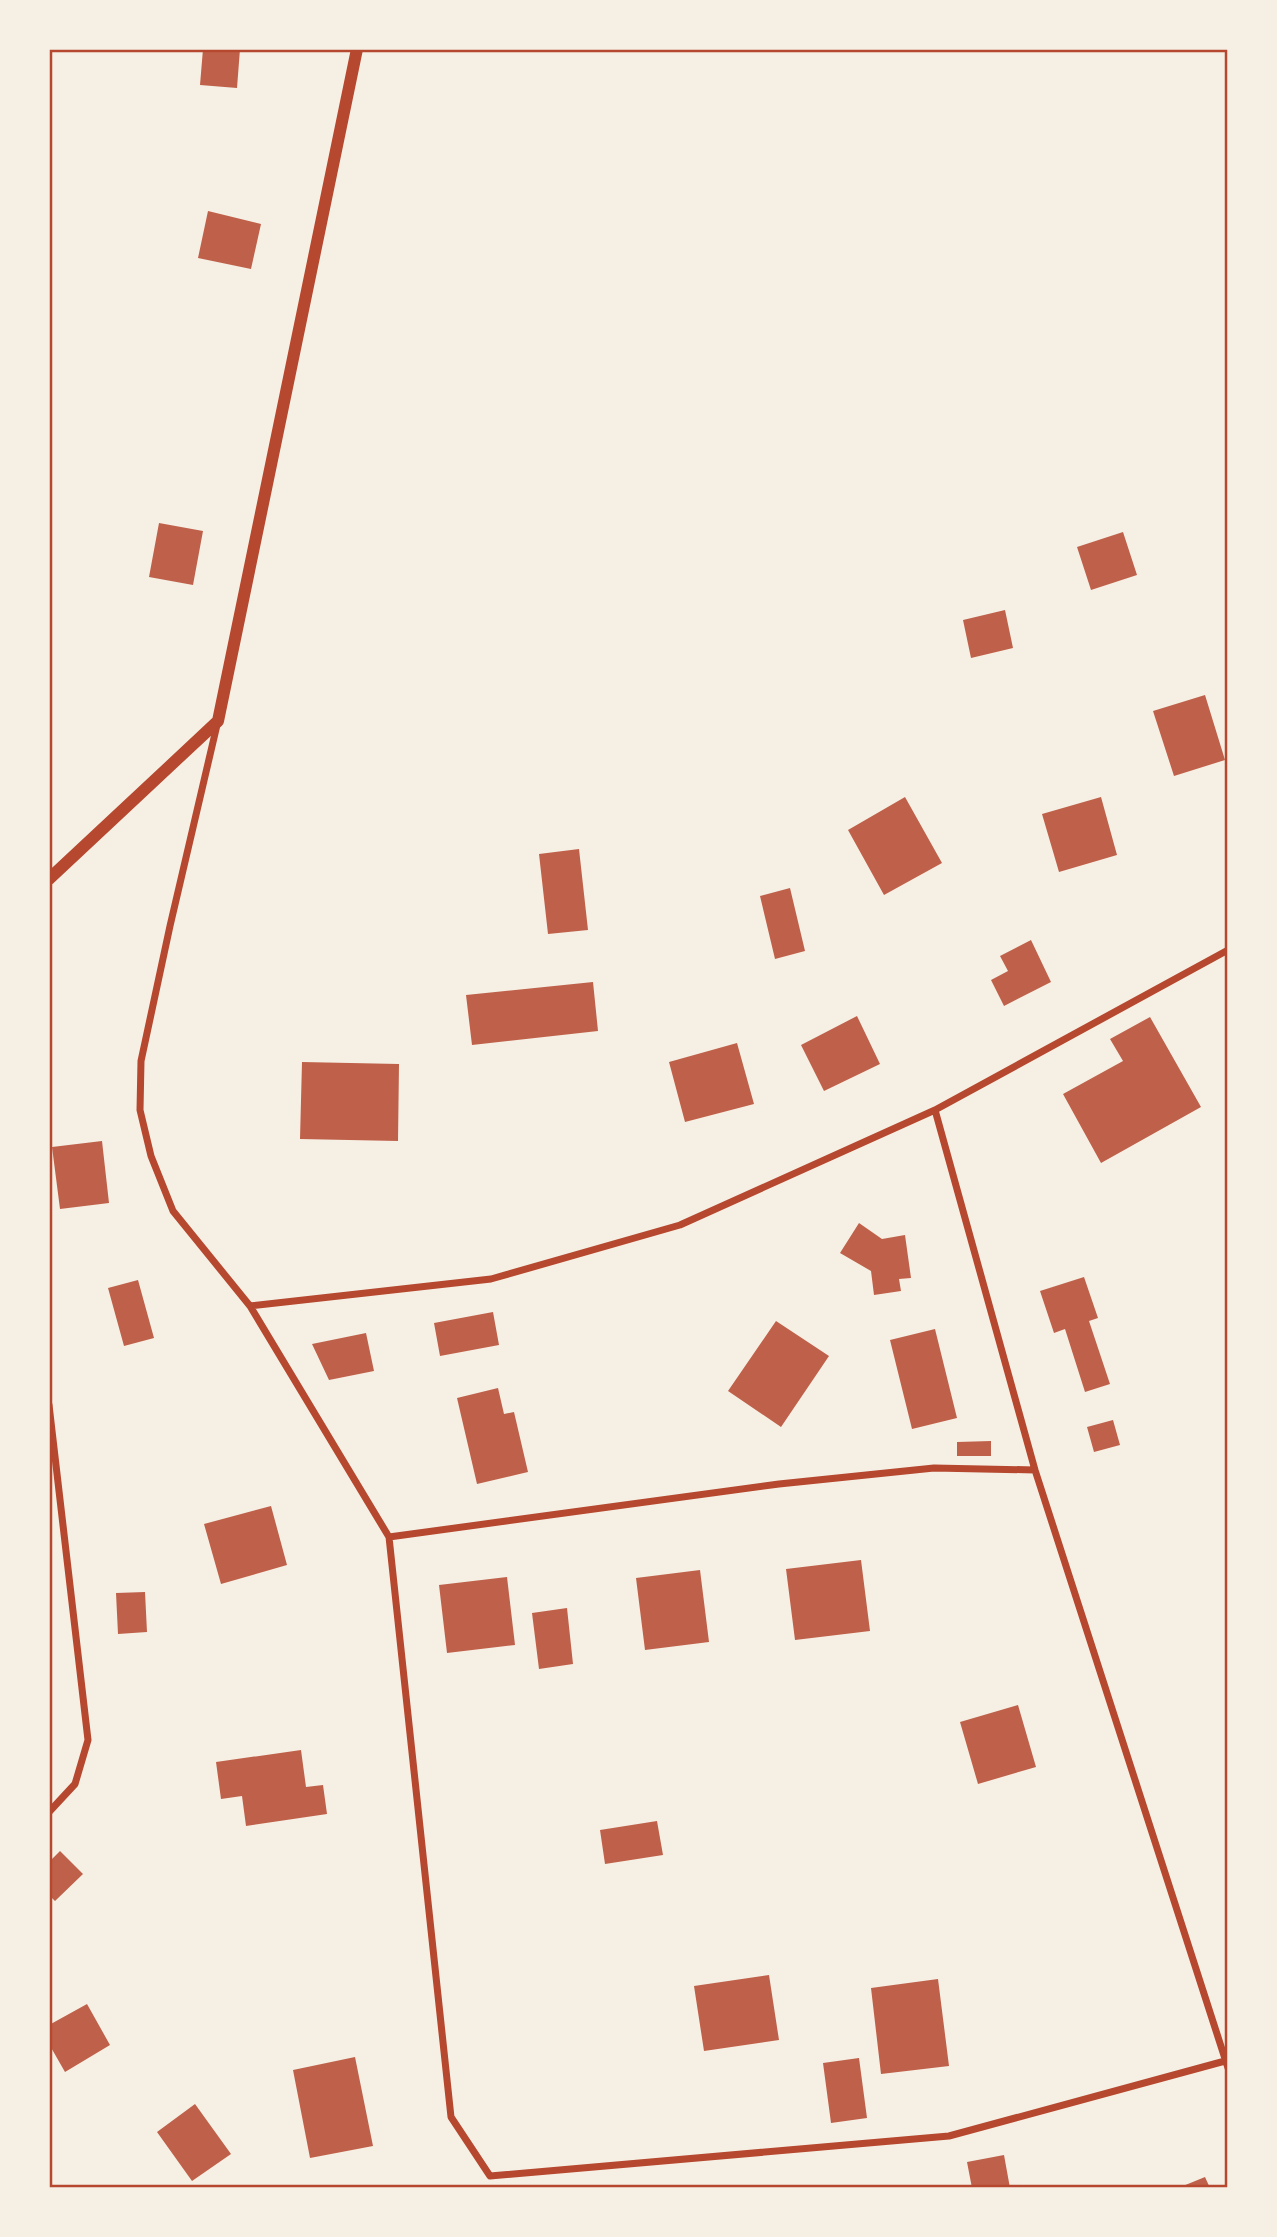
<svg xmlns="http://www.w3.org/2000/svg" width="1277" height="2237" viewBox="0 0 1277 2237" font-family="Arial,sans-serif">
	<rect width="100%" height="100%" fill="#f6efe4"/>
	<!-- building -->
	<path fill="#bf614a" d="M203 49H240L237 88 200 85Z
		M208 211 261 224 251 269 198 258Z
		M159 523 203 531 193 585 149 577Z
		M1123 532 1137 575 1091 590 1077 547Z
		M1005 610 1013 648 971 658 963 620Z
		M1205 695 1225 760 1174 776 1153 711Z
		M905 797 942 863 884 895 848 830Z
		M1101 797 1117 855 1059 872 1042 814Z
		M579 849 588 930 548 934 539 854Z
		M790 888 805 951 775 959 760 896Z
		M1031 940 1051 982 1004 1006 991 980 1008 971 1000 956Z
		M593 982 598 1031 472 1045 466 995Z
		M857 1016 880 1064 824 1091 801 1045Z
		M1150 1017 1201 1107 1101 1163 1063 1094 1123 1061 1110 1039Z
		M737 1043 754 1104 685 1122 669 1062Z
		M302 1062 399 1064 398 1141 300 1139Z
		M102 1141 109 1203 60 1209 52 1147Z
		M859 1223 882 1239 905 1235 911 1278 899 1279 901 1291 874 1295 871 1271 840 1253Z
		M1084 1277 1098 1318 1089 1321 1110 1384 1085 1392 1065 1329 1054 1333 1040 1291Z
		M138 1280 154 1338 124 1346 108 1288Z
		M493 1312 499 1345 440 1356 434 1323Z
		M776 1321 829 1356 781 1427 728 1391Z
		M935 1329 957 1418 912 1429 890 1340Z
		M366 1333 374 1371 329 1380 312 1344Z
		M498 1388 504 1414 514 1412 528 1472 477 1484 457 1398Z
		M1113 1420 1120 1445 1094 1452 1087 1427Z
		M991 1441V1456H957V1442Z
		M271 1506 287 1565 221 1584 204 1524Z
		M861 1560 870 1631 795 1640 786 1569Z
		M700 1570 709 1642 645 1650 636 1578Z
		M507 1577 515 1645 447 1653 439 1585Z
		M145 1592 147 1632 118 1634 116 1593Z
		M567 1608 573 1664 539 1669 532 1613Z
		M1018 1705 1036 1767 978 1784 960 1722Z
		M301 1750 306 1787 323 1785 327 1814 246 1826 242 1796 221 1799 216 1762Z
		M657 1821 663 1855 605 1864 600 1830Z
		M60 1851 83 1874 55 1901 49 1895V1862Z
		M769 1975 779 2040 704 2051 694 1986Z
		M938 1979 949 2066 881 2074 871 1988Z
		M87 2004 110 2045 65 2072 49 2044V2025Z
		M355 2057 373 2146 310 2158 293 2070Z
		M859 2058 867 2118 831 2123 823 2063Z
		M195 2104 231 2154 192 2181 157 2132Z
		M1004 2155 1010 2188H972L967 2162Z
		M1205 2177 1210 2188H1178Z"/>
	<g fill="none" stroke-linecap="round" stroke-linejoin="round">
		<!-- minor -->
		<path stroke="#b5482f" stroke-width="7" d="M217 725 170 926 141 1061 140 1110 151 1156 173 1211 250 1306 491 1279 680 1225 935 1110 1228 950
			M935 1110 1035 1470 1228 2068
			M250 1306 389 1537 779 1484 934 1468 1035 1470
			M49 1405 88 1740 75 1784 49 1812
			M389 1537 451 2117 490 2176 949 2136 1225 2061"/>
		<!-- tertiary -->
		<path stroke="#b5482f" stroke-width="12" d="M49 879 218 721 357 49"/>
	</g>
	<!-- border -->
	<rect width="1277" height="2237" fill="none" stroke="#f6efe4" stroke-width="102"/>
	<rect x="51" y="51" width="1175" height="2135" fill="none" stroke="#b5482f" stroke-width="2.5"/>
</svg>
